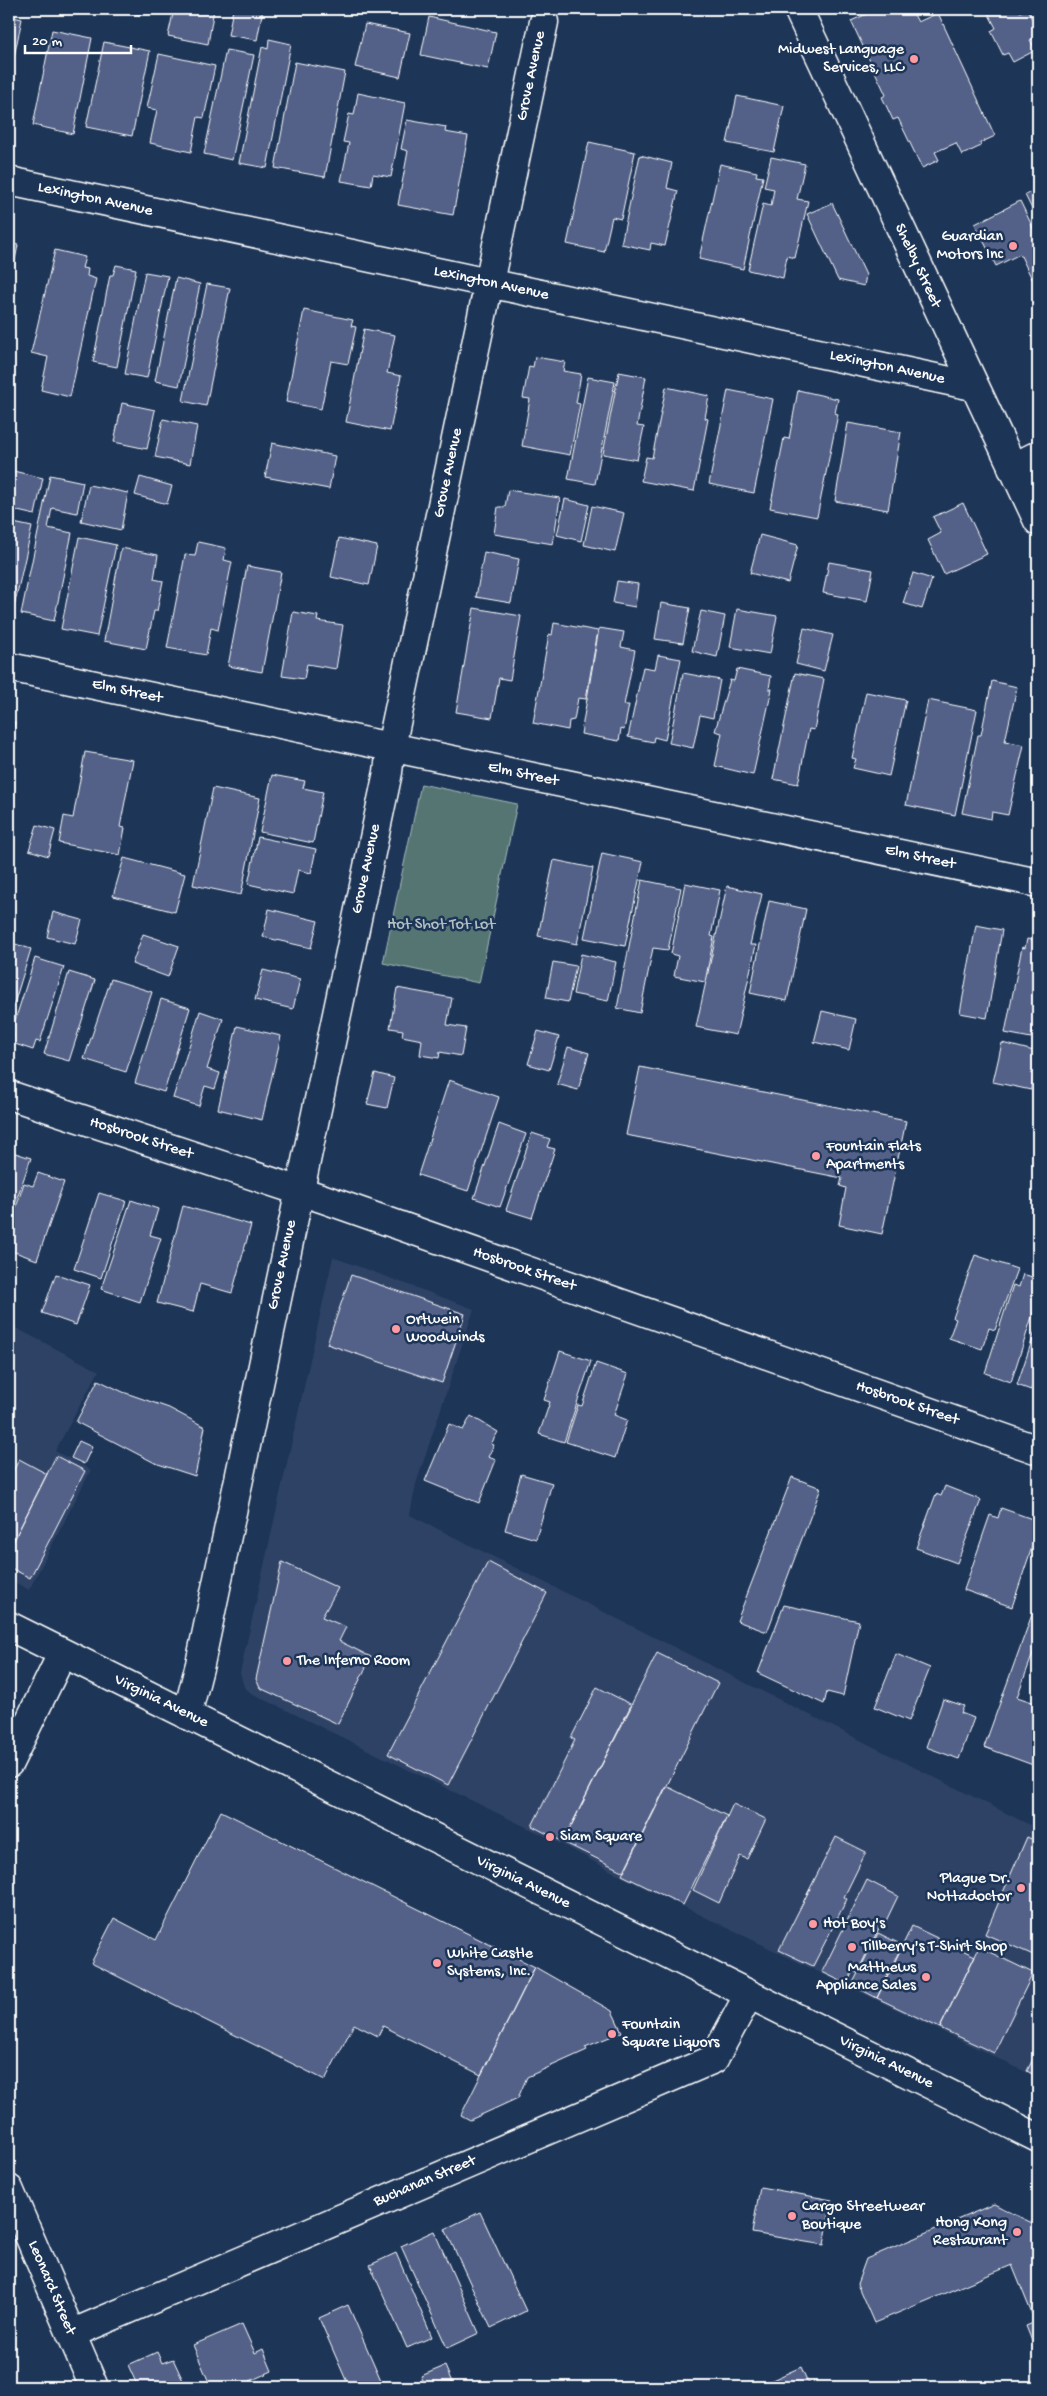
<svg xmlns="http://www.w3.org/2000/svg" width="1047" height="2396" viewBox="0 0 1047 2396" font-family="'Gochi Hand',sans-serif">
	<rect width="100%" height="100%" fill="#1d3557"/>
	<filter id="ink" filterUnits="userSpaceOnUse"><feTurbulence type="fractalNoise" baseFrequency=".02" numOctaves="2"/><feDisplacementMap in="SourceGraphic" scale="10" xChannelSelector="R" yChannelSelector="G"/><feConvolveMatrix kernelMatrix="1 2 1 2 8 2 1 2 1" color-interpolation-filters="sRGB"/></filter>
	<g filter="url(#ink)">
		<!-- built -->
		<path fill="#2d4266" d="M333 1257 474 1309 416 1484 410 1515 1038 1829V2078L622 1877 569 1848 251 1693 244 1687 240 1673Z
			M16 1328 99 1371 55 1451 91 1470 29 1590 9 1579V1341Z"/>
		<!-- green -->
		<path fill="#547473" stroke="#aabab9" d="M421 784 517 804 479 983 383 963Z"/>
		<!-- building -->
		<path fill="#526188" stroke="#fff" d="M110 9H142L140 15Z
			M174 9H214L208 44 168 36Z
			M233 9H263L257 40 228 35Z
			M878 9H911L918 22 938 13 995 136 980 143 981 146 962 155 956 143 935 152 939 160 922 168 898 118 893 120 882 97 886 95 851 21Z
			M986 9H1018L1020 12 1027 9 1038 31V36L1030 40 1036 50 1013 62 1008 53 1003 55 991 31 996 28Z
			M1029 9H1038V27Z
			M9 16 22 19 9 80Z
			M429 17 496 32 488 69 421 55Z
			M365 24 410 33 400 77 355 67Z
			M52 30 92 38 73 134 33 125Z
			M269 39 291 44 267 168 239 163 262 47 268 49Z
			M104 42 150 51 132 136 86 127Z
			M226 50 254 55 232 160 204 154Z
			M159 54 215 66 204 118 198 117 191 152 150 143 157 110 147 108Z
			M295 62 345 72 325 177 275 168Z
			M358 93 405 103 391 177 373 174 371 186 341 181 349 143 343 142 349 114 354 115Z
			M737 96 784 106 774 152 727 143Z
			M407 120 446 127 445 132 468 136 453 215 398 205 408 151 401 149Z
			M589 142 635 152 621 219 612 217 604 252 567 244Z
			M640 155 672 163 667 188 678 191 665 246 651 243 650 250 621 244Z
			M771 157 805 164 797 199 808 201 795 258 787 256 783 278 748 270 763 204 771 206 774 189 764 187Z
			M720 164 757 172 756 176 763 177 743 269 699 259Z
			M1038 188V221L1025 195Z
			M1020 201 1038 238V277L1032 279 1020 254 996 266 975 224Z
			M832 203 866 275 864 286 838 280 807 214Z
			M9 243 18 245 9 291Z
			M55 250 85 257 82 268 88 269 87 276 96 279 70 397 41 390 48 357 31 353Z
			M116 265 136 269 117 367 93 362 110 275H113Z
			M145 272 168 276 147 378 125 374Z
			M176 278 200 284 179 386 155 381Z
			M207 284 230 288 206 406 183 401Z
			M304 310 353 320 351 326 356 327 348 364 331 361 321 409 286 402Z
			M364 329 395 335 387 373 401 376 390 431 346 422Z
			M535 357 565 362 563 371 581 374 576 403 580 404 570 455 522 446 530 399 523 398 529 366 533 367Z
			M9 372 13 373 9 387Z
			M619 372 646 377 637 426 644 427 637 460 603 454Z
			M588 377 615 382 595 484 568 479Z
			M666 387 709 396 705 418 708 419 694 491 641 481 646 457 652 458Z
			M728 390 773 399 754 493 709 484Z
			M798 390 838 399 835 413 838 414 817 517 770 508 784 438 789 439Z
			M122 403 155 410 147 449 114 442Z
			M163 419 197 426 190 464 155 457Z
			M848 423 901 432 888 510 835 501Z
			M272 443 335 456 329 489 265 477Z
			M9 470 43 478 35 515 9 509Z
			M50 475 83 482 77 513 52 508 48 528 72 533 54 621 21 614Z
			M140 477 172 486 167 504 135 495Z
			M89 485 128 493 121 530 81 521Z
			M508 490 560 498 553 544 494 534 498 507H505Z
			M565 499 589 505 581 541 557 535Z
			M963 503 987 554 944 574 928 540 941 533 933 517Z
			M592 506 624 513 615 552 584 545Z
			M9 522 32 527 10 625 9 624Z
			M760 535 798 545 788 583 750 573Z
			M79 537 116 545 97 636 61 629Z
			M339 538 377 546 369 585 331 577Z
			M198 542 226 548 224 560 232 562 218 630 211 628 206 655 167 648 185 555 195 556Z
			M121 548 158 555 154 579 163 581 157 611H154L146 649 104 641Z
			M484 552 519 559 511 603 476 597Z
			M829 562 873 570 867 601 823 593Z
			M247 566 281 572 262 672 228 666Z
			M913 573 932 579 922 609 903 603Z
			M617 581 638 584 635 607 613 603Z
			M661 603 690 608 683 643 655 639Z
			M474 608 521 616 510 680 499 678 492 718 456 712Z
			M737 609 777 616 770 654 730 647Z
			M701 611 725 616 717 657 692 651Z
			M293 612 318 616 317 621 343 625 336 669 307 664 304 679 282 676Z
			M554 623 598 631 586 699 578 698 574 720 569 721 568 730 533 723 549 634 552 635Z
			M599 628 624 632 621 647 635 650 624 705H629L624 730 621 729 619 741 581 734Z
			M804 628 833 635 824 671 796 664Z
			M658 655 681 659 665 740 654 737 653 742 628 737 643 667 655 669Z
			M737 669 771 676 769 689H772L753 775 715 766 722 733 715 731 730 680 734 681Z
			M683 673 720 680 713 718 700 715 693 748 669 743Z
			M795 673 824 679 814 730 809 729 798 784 773 779Z
			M992 681 1017 687 1005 741 1024 745 1008 815 992 812 991 819 962 813 978 735H981Z
			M866 692 906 700 889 776 853 768 856 759 852 758Z
			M928 700 977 710 955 815 906 805Z
			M9 721 15 722 9 754Z
			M85 752 133 760 120 827 125 828 120 855 59 843 64 816 73 818Z
			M272 775 305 781 303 788 323 792 313 843 260 832Z
			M213 788 260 798 241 895 193 885Z
			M37 825 55 830 48 856 29 850Z
			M258 837 316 849 311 873 298 870 293 894 248 884Z
			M602 853 643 862 625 946 584 938Z
			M124 858 185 874 175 912 113 896Z
			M554 860 593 868 577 944 538 936Z
			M642 880 681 888 668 950 653 948 640 1013 617 1008Z
			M685 883 720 890 711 936 714 937 705 982 674 976 678 956 671 954Z
			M727 886 762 894 750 945H756L736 1035 696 1027Z
			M769 901 806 909 787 1001 750 993Z
			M269 909 318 921 311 948 263 937Z
			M53 912 82 920 75 944 47 937Z
			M976 925 1002 930 987 1018 960 1013Z
			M143 934 179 946 168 977 132 964Z
			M1027 939 1038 941V1025L1034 1026 1031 1038 1005 1033 1022 947 1025 948Z
			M9 942 31 949 9 1020Z
			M581 954 616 962 608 1001 573 994Z
			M35 958 64 967 40 1042 36 1041 33 1050 12 1043 14 1034 11 1033Z
			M553 962 576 966 568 1002 546 998Z
			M263 970 300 979 293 1009 255 1000Z
			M69 972 95 980 69 1061 44 1054Z
			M111 979 152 992 126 1072 84 1059Z
			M397 988 452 998 447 1025 466 1028 461 1056 440 1052 439 1058 420 1055 422 1040 402 1036 403 1030 390 1028Z
			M161 999 190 1008 164 1092 135 1083Z
			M200 1011 223 1019 207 1069 220 1073 215 1089 205 1086 199 1106 173 1098Z
			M822 1011 856 1019 849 1050 814 1042Z
			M237 1026 281 1036 262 1120 218 1109Z
			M538 1031 559 1037 549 1070 528 1064Z
			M1002 1043 1038 1052 1031 1090 993 1082Z
			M568 1047 589 1053 578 1090 557 1084Z
			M640 1067 906 1121 882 1234 839 1225 846 1188 840 1186 842 1178 626 1135Z
			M375 1073 394 1078 387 1108 367 1104Z
			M449 1080 499 1097 468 1191 418 1175Z
			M499 1124 526 1134 500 1207 474 1198Z
			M532 1133 550 1139 547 1147 555 1149 532 1218 506 1210Z
			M9 1151 31 1158 9 1221Z
			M38 1173 64 1182 37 1260 9 1250V1229L24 1183 33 1186Z
			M99 1193 126 1201 101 1278 74 1269Z
			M131 1200 158 1209 150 1235 161 1238 140 1302 101 1289Z
			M183 1206 251 1225 232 1293 200 1284 193 1312 157 1303Z
			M975 1255 1017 1269 995 1330 989 1328 982 1349 949 1338 956 1319 953 1318Z
			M56 1274 90 1285 76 1325 42 1313Z
			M1023 1274 1038 1279V1298L1011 1382 985 1373 1013 1285 1019 1287Z
			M351 1275 465 1314 442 1383 327 1344Z
			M1038 1323V1386L1033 1384 1031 1390 1017 1385Z
			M560 1351 591 1361 564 1442 539 1434 550 1402 544 1400Z
			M596 1363 628 1374 614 1415 627 1420 615 1458 566 1442 578 1405 582 1406Z
			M98 1380 123 1392 169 1408 205 1427 195 1476 155 1463 76 1422Z
			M471 1416 498 1432 491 1444 494 1445 488 1457 496 1460 479 1503 425 1481 449 1424 463 1430Z
			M79 1441 92 1447 84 1464 71 1458Z
			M56 1456 85 1471 30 1578 9 1567V1550Z
			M19 1459 47 1474 9 1550V1480Z
			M521 1474 552 1483 536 1539 505 1530Z
			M792 1477 821 1488 767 1632 737 1621Z
			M945 1486 981 1500 957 1563 916 1548 936 1494 941 1496Z
			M1001 1508 1038 1521V1529L1012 1607 964 1590 990 1515 998 1518Z
			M282 1562 338 1588 322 1617 346 1627 339 1641 371 1657 338 1724 260 1688 256 1679Z
			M488 1562 547 1593 448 1785 388 1754Z
			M1038 1598V1640L1017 1697 1038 1704V1751L1033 1765 984 1747Z
			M784 1605 859 1621 843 1696 827 1692 824 1704 758 1673Z
			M657 1653 718 1683 624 1872 563 1842Z
			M896 1654 930 1668 909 1721 875 1707Z
			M597 1687 632 1705 563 1842 532 1826 575 1740 571 1738Z
			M943 1699 964 1706 961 1713 974 1718 959 1759 926 1747Z
			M666 1786 727 1816 683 1905 622 1875Z
			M733 1804 766 1819 747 1859 740 1856 719 1903 693 1890Z
			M221 1811 535 1967 481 2075 383 2026 378 2036 354 2024 325 2080 91 1963 114 1918 156 1940Z
			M836 1837 866 1852 844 1897 847 1899 813 1966 779 1950Z
			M1027 1837 1038 1842V1957L985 1934Z
			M867 1880 898 1896 885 1923 882 1922 857 1973 853 1971 847 1984 822 1972Z
			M912 1926 975 1956 940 2028 877 1998Z
			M878 1933 902 1945 877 1998 852 1985Z
			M979 1947 1033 1973 994 2053 940 2028Z
			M535 1967 612 2011 622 2032 585 2047 587 2050 527 2077 518 2098 470 2120 461 2115Z
			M1038 2049V2077L1027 2071Z
			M760 2187 832 2200 824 2245 752 2233Z
			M994 2204 1038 2226V2311L1032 2314 1012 2265 874 2323 857 2284 866 2259Z
			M480 2212 526 2311 491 2328 445 2229Z
			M434 2231 479 2333 447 2348 401 2246Z
			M396 2253 432 2337 407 2348 370 2265Z
			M348 2305 384 2387H349L319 2318Z
			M1038 2321V2356L1026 2326Z
			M242 2324 255 2353 263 2349 272 2371 250 2381 252 2387H211L193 2345Z
			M157 2352 162 2363 173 2359 186 2387H138L128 2365Z
			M445 2366 454 2387H426L421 2376Z
			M801 2367 810 2387H760L759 2386Z"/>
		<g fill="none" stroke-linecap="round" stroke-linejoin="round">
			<!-- minor casing -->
			<g stroke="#fff" stroke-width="31">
				<path id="minor" d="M9 181 973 386
					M1012 468 1038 455
					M9 667 1038 883
					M9 1095 324 1199 1038 1450
					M187 1715 200 1664 388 772 391 747 544 22
					M9 1763 62 1654
					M9 2189 94 2387
					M71 2334 714 2059 748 1996"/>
			</g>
			<!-- tertiary casing -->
			<g stroke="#fff" stroke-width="31">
				<path id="tertiary" d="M9 1626 1038 2138"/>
			</g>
			<!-- secondary casing -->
			<g stroke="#fff" stroke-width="31">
				<path id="secondary" d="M798 9 1038 521"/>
			</g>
			<!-- minor -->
			<use href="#minor" stroke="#1d3557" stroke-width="28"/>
			<!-- tertiary -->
			<use href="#tertiary" stroke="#1d3557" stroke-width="28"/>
			<!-- secondary -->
			<use href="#secondary" stroke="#1d3557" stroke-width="28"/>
		</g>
	</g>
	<!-- markers -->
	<g fill="#ff9aa2" stroke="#1d3557" stroke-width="2">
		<circle cx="914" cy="59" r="5"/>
		<circle cx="1013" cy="246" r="5"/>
		<circle cx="816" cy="1156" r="5"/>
		<circle cx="396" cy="1329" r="5"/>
		<circle cx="287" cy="1661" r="5"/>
		<circle cx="550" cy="1837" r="5"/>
		<circle cx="1021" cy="1888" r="5"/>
		<circle cx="813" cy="1924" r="5"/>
		<circle cx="852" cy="1947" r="5"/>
		<circle cx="437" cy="1963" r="5"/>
		<circle cx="926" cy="1977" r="5"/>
		<circle cx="612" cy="2034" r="5"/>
		<circle cx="792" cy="2216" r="5"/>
		<circle cx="1017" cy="2232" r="5"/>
	</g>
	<g text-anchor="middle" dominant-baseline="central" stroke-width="5" stroke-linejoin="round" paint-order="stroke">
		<!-- poi labels -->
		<g font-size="16" fill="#fff" stroke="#1d3557" text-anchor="start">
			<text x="904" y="50" text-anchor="end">Midwest Language<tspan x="904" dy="18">Services, LLC</tspan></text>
			<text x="1003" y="237" text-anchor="end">Guardian<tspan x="1003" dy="18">Motors Inc</tspan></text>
			<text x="826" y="1147">Fountain Flats<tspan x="826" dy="18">Apartments</tspan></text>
			<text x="406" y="1320">Ortwein<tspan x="406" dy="18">Woodwinds</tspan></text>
			<text x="297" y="1661">The Inferno Room</text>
			<text x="560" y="1837">Siam Square</text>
			<text x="1011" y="1879" text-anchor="end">Plague Dr.<tspan x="1011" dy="18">Nottadoctor</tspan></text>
			<text x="823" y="1924">Hot Boy's</text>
			<text x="862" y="1947">Tillberry's T-Shirt Shop</text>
			<text x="447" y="1954">White Castle<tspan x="447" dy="18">Systems, Inc.</tspan></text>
			<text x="916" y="1968" text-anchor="end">Matthews<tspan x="916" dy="18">Appliance Sales</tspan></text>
			<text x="622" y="2025">Fountain<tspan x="622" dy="18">Square Liquors</tspan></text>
			<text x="802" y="2207">Cargo Streetwear<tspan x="802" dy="18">Boutique</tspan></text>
			<text x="1007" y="2223" text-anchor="end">Hong Kong<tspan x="1007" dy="18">Restaurant</tspan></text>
		</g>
		<!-- street labels -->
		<g font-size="16" fill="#fff" stroke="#1d3557">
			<text transform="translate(532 76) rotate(-78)">Grove Avenue</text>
			<text transform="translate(95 200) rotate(12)">Lexington Avenue</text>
			<text transform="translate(917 266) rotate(65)">Shelby Street</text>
			<text transform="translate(491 284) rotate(12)">Lexington Avenue</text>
			<text transform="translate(887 368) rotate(12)">Lexington Avenue</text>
			<text transform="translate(449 473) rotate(-78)">Grove Avenue</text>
			<text transform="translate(127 692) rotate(12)">Elm Street</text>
			<text transform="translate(523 775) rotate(12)">Elm Street</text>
			<text transform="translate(920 858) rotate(12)">Elm Street</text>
			<text transform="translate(367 869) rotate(-78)">Grove Avenue</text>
			<text transform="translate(141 1139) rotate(18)">Hosbrook Street</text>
			<text transform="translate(283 1265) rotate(-78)">Grove Avenue</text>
			<text transform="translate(524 1270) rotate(19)">Hosbrook Street</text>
			<text transform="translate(907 1404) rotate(19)">Hosbrook Street</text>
			<text transform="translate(161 1702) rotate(26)">Virginia Avenue</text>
			<text transform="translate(523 1883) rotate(26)">Virginia Avenue</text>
			<text transform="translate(886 2063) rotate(26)">Virginia Avenue</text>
			<text transform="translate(425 2182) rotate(-23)">Buchanan Street</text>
			<text transform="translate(51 2288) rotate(67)">Leonard Street</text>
		</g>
		<!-- park labels -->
		<g font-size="16" fill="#b2c0c0" stroke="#1d3557">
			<text x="441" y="925">Hot Shot Tot Lot</text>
		</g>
	</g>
	<!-- margin -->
	<rect width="1047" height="2396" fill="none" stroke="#1d3557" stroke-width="30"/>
	<rect x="15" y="15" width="1017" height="2366" fill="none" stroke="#fff" stroke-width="2" filter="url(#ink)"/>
	<!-- scale -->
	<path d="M25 45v8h106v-8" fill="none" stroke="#ffffff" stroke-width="2.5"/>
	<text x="32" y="45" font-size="15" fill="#ffffff" stroke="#1d3557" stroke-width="4" paint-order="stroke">20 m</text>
</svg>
